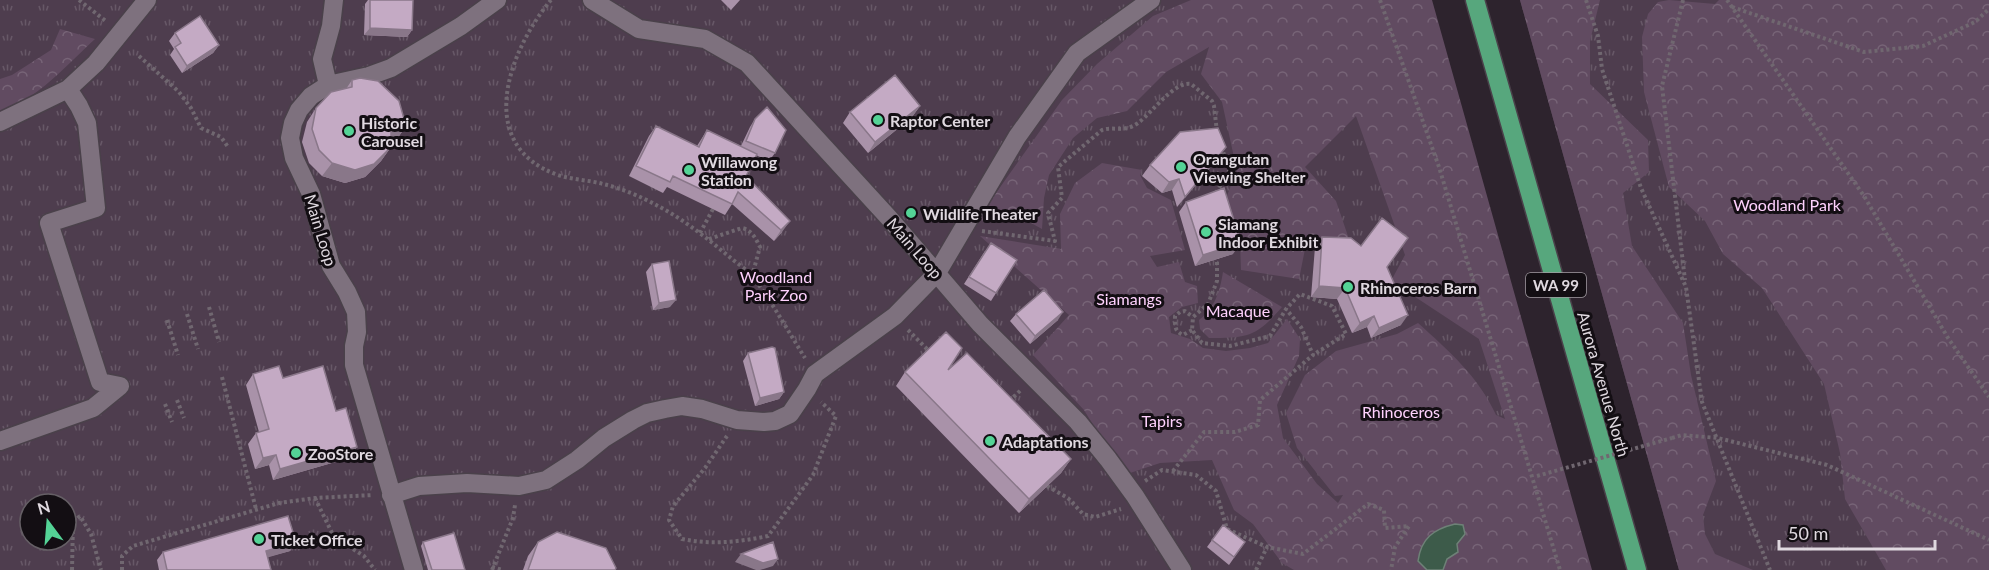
<svg xmlns="http://www.w3.org/2000/svg" width="1989" height="570" viewBox="0 0 1989 570" font-family="Lato,sans-serif">
	<defs>
		<pattern id="grass-tufts" width="24" height="20" patternUnits="userSpaceOnUse" patternTransform="scale(1.5)"><rect width="24" height="20" fill="#4e3d4e"/><path d="M3 7l-1-3M5 7V3M7 7l1-3M15 17l-1-3M17 17v-4M19 17l1-3" fill="none" stroke="#675867"/></pattern>
		<pattern id="forest-crowns" width="20" height="18" patternUnits="userSpaceOnUse" patternTransform="scale(1.5)"><rect width="20" height="18" fill="#614b61"/><path d="M2 6a3 3 0 1 1 6 0M12 15a3 3 0 1 1 6 0" fill="none" stroke="#776477"/></pattern>
	</defs>
	<rect width="100%" height="100%" fill="#2d232d"/>
	<!-- grass -->
	<path fill="url(#grass-tufts)" fill-rule="evenodd" d="M0 0H1368L1526 477 1553 570H0ZM30 504H66V540H30Z
		M1520 0H1989V570H1679Z"/>
	<!-- forest -->
	<path fill="url(#forest-crowns)" d="M1191 0H1432L1592 570H1294L1282 563 1253 524 1234 510 1212 460 1160 463 1124 475 1084 410 1033 355 1069 315 980 236 1061 249 1060 214 1075 183 1102 163 1142 170 1140 175 1147 188 1171 200 1185 250 1150 256 1157 267 1179 262 1185 282 1197 286 1198 303 1182 307 1169 317 1171 333 1190 339 1203 348 1226 351 1250 348 1268 343 1287 319 1300 339 1299 356 1277 405 1283 438 1317 484 1338 503 1343 495 1335 496 1297 448 1286 413 1305 375 1336 351 1397 334 1418 323C1448 350 1479 377 1496 415L1505 419 1479 339 1391 281 1405 255 1356 116 1305 167 1336 201 1351 245 1307 239 1299 279 1241 270 1240 241 1226 198 1237 171 1222 102 1201 74 1209 47 1166 72 1127 111 1097 118 1073 138 1049 175 1044 198 1042 229 1013 213 984 221 991 200 1062 100 1097 64 1153 16Z
		M1520 0H1600L1590 41V84L1648 140 1649 172 1623 193 1632 246 1683 323 1691 375 1716 481 1703 515 1705 534 1715 554 1753 570H1679Z
		M1669 0 1715 4 1719 0H1989V570H1886L1845 499 1840 453 1824 384 1762 288 1723 254 1705 221 1669 187 1644 92 1642 37 1648 14 1658 2Z
		M60 29 95 39C66 66 38 98 0 113V79L12 75 51 50Z
		M1223 272 1282 307C1256 337 1248 338 1209 338L1200 329 1199 320C1215 308 1220 291 1223 272Z"/>
	<!-- water -->
	<path fill="#3d5b4a" stroke="#6e8177" stroke-width="1.5" d="M1455 524 1463 525 1465 534 1457 544 1458 552 1447 559 1443 570H1427L1418 561C1421 538 1434 529 1455 524Z"/>
	<g fill="none" stroke-linecap="round" stroke-linejoin="round">
		<!-- minor casing -->
		<g stroke="#4a414a" stroke-width="21">
			<path id="minor" d="M592 0 639 29 705 39 747 63 889 218 980 324 1078 422 1108 459 1135 496 1182 570
				M328 85 322 59 331 26 334 0
				M0 122 68 89 96 63 147 0
				M0 441 93 408 120 386 100 382 49 223 96 208 87 123 79 106 68 89
				M391 495 419 486 467 483 519 486 546 480 577 460 604 438 633 420 647 413 665 409 682 406 702 409 737 420 764 422 775 421 790 414 807 389 815 374 895 316 937 273 1017 137 1077 53 1151 0
				M414 570 354 365V346L357 332 356 312 347 292 331 266 311 194 294 158 290 138 293 123 299 110 311 96 328 85 369 76 391 68 461 26 497 0"/>
		</g>
		<!-- highway casing -->
		<g stroke="#4a414a" stroke-width="21">
			<path id="highway" d="M1475 0 1637 570"/>
		</g>
		<!-- path -->
		<path stroke="#706770" stroke-width="4" stroke-dasharray="3 3" stroke-linecap="butt" d="M79 0 107 22
			M551 0C509 50 473 145 558 175 573 180 589 180 603 184 621 188 642 197 658 206 685 220 709 240 732 259 739 265 748 270 753 277 772 302 788 331 805 358
			M1380 0 1439 167 1560 570
			M1586 0 1598 36 1602 69 1641 188 1686 287 1702 402 1770 570
			M1683 0 1662 86 1685 280
			M1727 0 1864 196 1948 338 1989 397
			M1732 7 1864 52 1923 46 1975 22 1989 9
			M139 56 179 92 191 108 201 128 221 137 228 147
			M1216 193 1229 171 1222 148
			M982 231 1055 241 1048 213 1062 198 1058 167 1102 130C1114 126 1124 133 1138 123 1152 113 1174 81 1191 84L1212 101 1214 106 1217 132
			M700 233 713 209
			M709 239 742 228C752 230 756 239 760 247L752 276
			M1217 256V281L1208 304 1193 317 1192 330 1202 343 1230 346 1270 336 1286 309 1300 294 1332 306 1346 334 1313 355
			M209 307 219 342
			M187 314 198 349
			M167 320 178 355
			M908 330 930 352
			M1192 330 1183 335C1174 331 1175 325 1175 316L1180 312 1185 311 1193 317
			M222 377 256 509
			M177 400 184 418
			M1009 401 1021 390
			M165 404 172 422
			M727 436 705 468 673 506 669 520 682 539C711 545 739 542 768 536L813 475 836 416 821 402
			M1672 438 1682 435 1718 438 1827 465 1989 540
			M1173 471 1204 432H1235L1258 425 1260 400 1313 355 1301 327 1286 309
			M1145 481 1162 470 1196 475 1216 491 1227 529 1267 547 1303 554 1368 504 1384 510 1385 528 1409 526 1395 547 1391 570
			M1047 486 1068 498 1083 514 1095 517 1121 509
			M315 498 334 537 364 556 375 570
			M492 567 503 570
			M72 570 73 522 80 516 91 534 101 570
			M122 570V556L133 546 279 503 315 498 373 495
			M492 570 513 518 515 505
			M1256 570 1267 547"/>
		<!-- minor -->
		<use href="#minor" stroke="#7e717e" stroke-width="18"/>
		<!-- highway -->
		<use href="#highway" stroke="#57a77d" stroke-width="18"/>
		<!-- path-bridge -->
		<path stroke="#706770" stroke-width="4" stroke-dasharray="3 3" stroke-linecap="butt" d="M1537 476 1672 438"/>
	</g>
	<!-- wall -->
	<path fill="#a992a9" d="M368 0H413L412 30 407 37 364 35 365 4Z
		M721 0H740L731 10Z
		M175 33 219 45 213 53 182 73 170 55 174 49 169 41Z
		M352 80 406 126 397 139 391 140V147L381 161 365 177 345 183 322 176 309 163 302 142 307 122 316 108 346 89Z
		M920 106 912 117 868 153 843 123 850 112Z
		M755 119 775 153 769 161 756 155 746 176 782 232 774 241 732 204 725 215 667 187 663 193 629 176 649 136 656 126 697 146 707 130 741 146 750 127Z
		M1218 158 1177 207 1172 190 1162 193 1142 176 1150 165Z
		M1186 202 1233 254 1195 266 1179 212Z
		M1322 237 1361 246 1408 238 1387 267 1401 325 1371 338 1367 327 1352 333 1337 299 1311 297 1315 247Z
		M985 251 996 293 991 301 964 284Z
		M652 264 670 307 653 310 646 272Z
		M1016 314 1058 320 1030 344 1010 321Z
		M748 353 784 392 779 399 755 406 743 361Z
		M948 370 1071 459 1061 473 1019 513 896 386 905 372Z
		M253 374 283 378 336 411 357 447 349 458 273 480 269 465 255 469 248 444 256 433 259 432 246 385Z
		M1223 525 1245 542 1229 565 1207 547Z
		M296 542 290 551 267 557 271 570H159L157 560 163 552Z
		M423 542 465 570H428L421 546Z
		M538 542 615 570H523L528 556Z"/>
	<!-- shaded-wall -->
	<path fill="#897789" d="M370 28 412 30 407 37 364 35Z
		M219 45 213 53 182 73 187 66Z
		M920 106 912 117 868 153 875 142Z
		M406 126 397 139 382 141 391 127Z
		M391 147 381 161 365 177 345 183 322 176 332 163Z
		M1226 147 1218 158 1177 207 1185 197Z
		M1179 179 1172 190 1162 193 1169 182Z
		M790 221 782 232 774 241 781 230Z
		M1241 243 1233 254 1195 266 1203 255Z
		M1319 286 1345 288 1337 299 1311 297Z
		M676 300 670 307 653 310 659 303Z
		M1063 312 1058 320 1030 344 1035 336Z
		M1408 315 1401 325 1371 338 1379 328Z
		M1374 316 1367 327 1352 333 1360 323Z
		M784 392 779 399 755 406 760 398Z
		M357 447 349 458 273 480 280 469Z
		M276 455 269 465 255 469 263 458Z
		M1071 459 1061 473 1019 513 1029 499Z
		M296 542 290 551 259 560 266 551Z
		M741 554 778 559 773 566 760 570H756L735 562Z"/>
	<!-- building -->
	<path fill="#c4aac4" stroke="#897789" stroke-width="1.5" d="M370 0H413L412 30 370 28Z
		M200 16 219 45 187 66 175 47 181 43 175 33Z
		M895 75 920 106 875 142 850 112Z
		M360 78 378 81 399 101 406 126 391 127V147L374 164 355 170 332 163 319 150 312 129 316 108 331 92 352 87V80Z
		M767 107 786 130 775 153 746 141 755 119Z
		M656 126 699 147 707 130 757 154 746 176 790 221 781 230 738 192 732 204 673 176 670 182 636 166Z
		M1218 128 1226 147 1185 197 1179 179 1169 182 1150 165 1180 132Z
		M1224 188 1241 243 1203 255 1186 202Z
		M1382 218 1408 238 1387 267 1408 315 1379 328 1374 316 1360 323 1345 288 1319 286 1322 237 1351 238 1361 246Z
		M991 243 1017 260 996 293 969 277Z
		M669 261 676 300 659 303 652 264Z
		M1044 290 1063 312 1035 336 1016 314Z
		M946 332 962 348 948 370 967 353 1071 459 1029 499 905 372Z
		M772 347 775 348 784 392 760 398 748 353Z
		M279 366 283 378 323 366 336 411 346 408 357 447 280 469 276 455 263 458 256 433 269 429 253 374Z
		M288 516 296 542 266 551 271 570H167L163 552Z
		M1223 525 1245 542 1234 557 1212 540Z
		M557 532 606 548 616 568 615 570H528L538 542Z
		M454 533 465 570H432L423 542Z
		M773 542 778 559 763 563 741 554Z"/>
	<!-- markers -->
	<g fill="#54d396" stroke="#130e13" stroke-width="2">
		<circle cx="878" cy="120" r="6"/>
		<circle cx="349" cy="131" r="6"/>
		<circle cx="1181" cy="167" r="6"/>
		<circle cx="689" cy="170" r="6"/>
		<circle cx="911" cy="213" r="6"/>
		<circle cx="1206" cy="232" r="6"/>
		<circle cx="1348" cy="287" r="6"/>
		<circle cx="990" cy="441" r="6"/>
		<circle cx="296" cy="453" r="6"/>
		<circle cx="259" cy="539" r="6"/>
	</g>
	<g text-anchor="middle" dominant-baseline="central" stroke-width="6" stroke-linejoin="round" paint-order="stroke">
		<!-- shield labels -->
		<rect fill="#130e13" stroke="#a29ca2" stroke-width="1.5" x="1526" y="273" width="60" height="24" rx="4.5"/>
		<g font-size="15" font-weight="bold" fill="#e0d9e0">
			<text x="1556" y="285">WA 99</text>
		</g>
		<!-- poi labels -->
		<g font-size="16" font-weight="bold" fill="#e0d9e0" stroke="#130e13" text-anchor="start">
			<text x="890" y="120">Raptor Center</text>
			<text x="361" y="122">Historic<tspan x="361" dy="18">Carousel</tspan></text>
			<text x="1193" y="158">Orangutan<tspan x="1193" dy="18">Viewing Shelter</tspan></text>
			<text x="701" y="161">Willawong<tspan x="701" dy="18">Station</tspan></text>
			<text x="923" y="213">Wildlife Theater</text>
			<text x="1218" y="223">Siamang<tspan x="1218" dy="18">Indoor Exhibit</tspan></text>
			<text x="1360" y="287">Rhinoceros Barn</text>
			<text x="1002" y="441">Adaptations</text>
			<text x="308" y="453">ZooStore</text>
			<text x="271" y="539">Ticket Office</text>
		</g>
		<!-- park labels -->
		<g font-size="16" fill="#ffd2fe" stroke="#130e13">
			<text x="1787" y="204">Woodland Park</text>
			<text x="776" y="276">Woodland<tspan x="776" dy="18">Park Zoo</tspan></text>
			<text x="1129" y="298">Siamangs</text>
			<text x="1238" y="310">Macaque</text>
			<text x="1401" y="411">Rhinoceros</text>
			<text x="1162" y="420">Tapirs</text>
		</g>
		<!-- street labels -->
		<g font-size="16" fill="#e0d9e0" stroke="#130e13">
			<text transform="translate(321 230) rotate(73)">Main Loop</text>
			<text transform="translate(915 248) rotate(49)">Main Loop</text>
			<text transform="translate(1604 384) rotate(74)">Aurora Avenue North</text>
		</g>
	</g>
	<!-- north arrow -->
	<g transform="translate(48 522) rotate(344)"><circle r="28" fill="#130e13" stroke="#655f65" stroke-width="1.5"/>
	<path d="M0-4.5L10 22L0 15L-10 22Z" fill="#54d396"/>
	<text y="-9" font-size="16" font-weight="bold" text-anchor="middle" fill="#e0d9e0">N</text>
	</g>
	<!-- scale -->
	<path d="M1779 540v9h156v-9" fill="none" stroke="#e0d9e0" stroke-width="3"/>
	<text x="1788" y="540" font-size="18" fill="#e0d9e0" stroke="#130e13" stroke-width="4.5" paint-order="stroke">50 m</text>
</svg>
